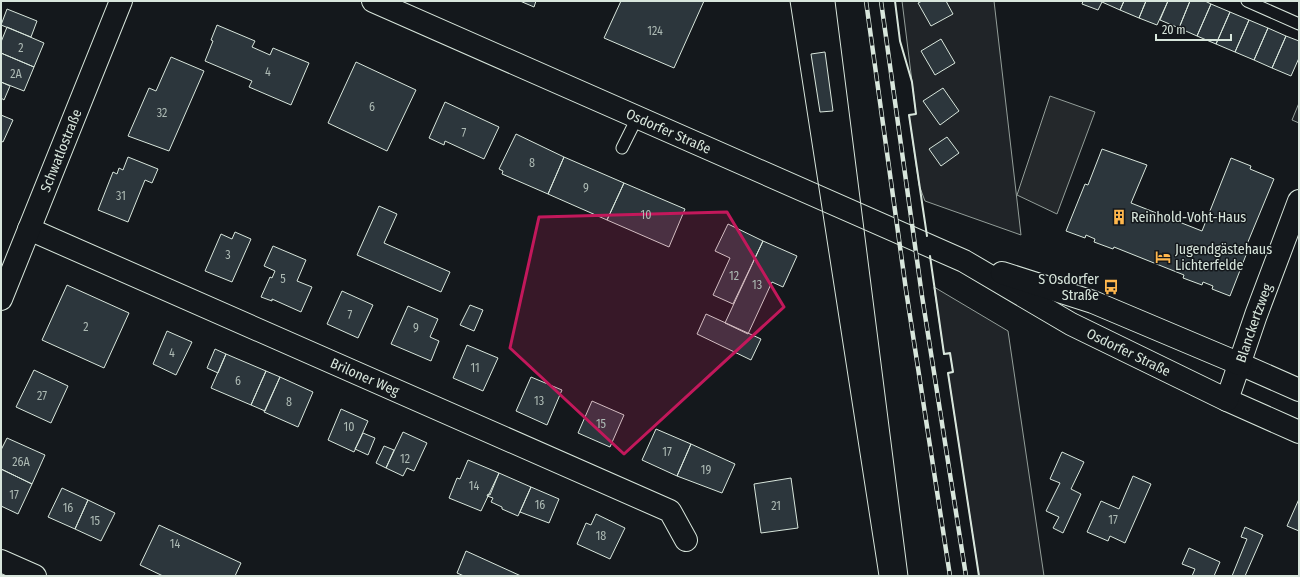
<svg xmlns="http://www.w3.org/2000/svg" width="1300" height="577" viewBox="0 0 1300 577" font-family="'Fira Sans Condensed',sans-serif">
	<rect width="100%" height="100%" fill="#14181c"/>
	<!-- green -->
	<path fill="#202428" stroke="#939e99" d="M902 1H994L1021 235 925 201 919 185 909 115 916 114Z
		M1299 103V123L1292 120Z
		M934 287 1008 331 1044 576H979L948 373 953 372 950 354H944Z"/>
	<!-- parking -->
	<path fill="#24282b" stroke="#939e99" d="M1050 96 1095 112 1057 214 1017 195Z"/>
	<!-- building -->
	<path fill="#2c363c" stroke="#d8e6dc" d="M520 1H536L534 7Z
		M621 1H704L674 68 604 38Z
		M922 1H946L953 14 931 26 918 3Z
		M1083 1H1124L1120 10 1102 2 1098 10 1082 4Z
		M1124 1H1146L1139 18 1120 10Z
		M1146 1H1168L1157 25 1139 18Z
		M1168 1H1190L1179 28 1160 20Z
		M1190 1H1205L1211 4 1197 36 1179 28Z
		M1211 4 1230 12 1216 44 1197 36Z
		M7 9 37 21 31 37 1 25Z
		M1230 12 1249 20 1235 52 1216 44Z
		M1249 20 1268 28 1254 60 1235 52Z
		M217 25 255 41 252 47 270 55 273 48 309 63 291 105 249 87 252 81 205 61 213 41 211 40Z
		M7 27 44 43 34 67 1 53V42Z
		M1268 28 1286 36 1272 68 1254 60Z
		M1286 36 1299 41V58L1291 76 1272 68Z
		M941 39 955 63 935 75 921 51Z
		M825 52 833 111 820 112 811 54Z
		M1 53 34 67 24 91 1 82Z
		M171 57 204 71 169 151 128 136 149 88 156 91Z
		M356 62 416 90 387 151 328 123Z
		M1 82 10 86 4 100 1 98Z
		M943 88 959 111 940 125 923 101Z
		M445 102 499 127 484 159 445 141 444 145 429 138Z
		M1 115 13 120 3 142 1 141Z
		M516 134 564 157 548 194 502 174 503 171 499 169Z
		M947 137 959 153 941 166 929 149Z
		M1102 149 1147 165 1131 203 1202 231 1231 158 1251 166 1250 169 1274 179 1245 249 1248 250 1230 296 1212 289 1213 286 1203 282 1202 285 1183 278 1184 275 1114 247 1113 249 1094 242 1095 239 1086 235 1085 238 1066 231 1085 184 1088 185Z
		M128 157 158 169 152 183 145 180 128 222 98 210 113 172 117 174 119 168 123 170Z
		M564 157 624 183 607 220 548 194Z
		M624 183 685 209 669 247 607 220Z
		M379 206 397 214 384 243 450 272 441 292 357 255Z
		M728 224 763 241 733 304 713 295 730 258 715 251Z
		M235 232 251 239 232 282 205 271 221 234 232 239Z
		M763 241 797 256 783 287 772 282 748 334 725 323Z
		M273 246 306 260 297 281 312 287 301 312 272 299V301L261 297 270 277 272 278 275 271 264 266Z
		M67 285 129 313 104 368 42 340Z
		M342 291 373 305 358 338 327 324Z
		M470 305 483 310 474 331 460 325Z
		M408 306 438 319 430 337 439 341 431 361 391 344Z
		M706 314 761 339 751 360 697 334Z
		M167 331 192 342 176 375 153 364Z
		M467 345 498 358 483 391 453 378Z
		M215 349 226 354 218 373 207 368Z
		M226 354 266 371 251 405 211 388Z
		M34 370 68 386 51 423 16 407Z
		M266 371 280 377 265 411 251 405Z
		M280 377 313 392 298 427 264 412Z
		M531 377 562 390 547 425 516 411Z
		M592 401 624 415 610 447 578 433Z
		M341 409 368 421 354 452 328 440Z
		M656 429 691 444 677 476 642 460Z
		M403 432 427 443 414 471 407 468 403 476 386 468Z
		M363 433 375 438 368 455 355 449Z
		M7 438 45 455 32 484 1 469V450Z
		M691 444 735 464 722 493 677 476Z
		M384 446 394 450 386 468 376 463Z
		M1062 452 1084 462 1071 489 1081 494 1063 533 1053 528 1059 517 1046 511 1060 483 1050 479Z
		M468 460 499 473 481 511 449 498 457 478 460 479Z
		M1 469 32 484 18 514 1 506Z
		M499 473 531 487 518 516 502 509V507L491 502 493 498 487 496 488 494 490 495Z
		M1133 476 1151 484 1125 543 1110 536 1108 541 1087 532 1101 501 1119 509Z
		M791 478 798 528 761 533 754 484Z
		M531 487 559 499 549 523 520 512Z
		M62 488 88 500 75 529 48 517Z
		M1299 499V531L1287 526Z
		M88 500 115 513 101 541 75 529Z
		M596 514 625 528 610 559 577 544 586 523 591 525Z
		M159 525 241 563 235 576H163L140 565Z
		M1245 527 1263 535 1245 576H1232L1247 539 1241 537Z
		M1189 548 1220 562 1214 576H1192L1195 569 1182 564Z
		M466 551 521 576H464L457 573Z"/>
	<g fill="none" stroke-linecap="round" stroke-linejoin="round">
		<!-- service casing -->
		<g stroke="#d8e6dc" stroke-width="13">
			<path id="service" d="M1247 1 1299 24
				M622 148 637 118"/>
		</g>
		<!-- minor casing -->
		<g stroke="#d8e6dc" stroke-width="24">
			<g id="minor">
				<path id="s1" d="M29 229 670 511 686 540"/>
				<path id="s2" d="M1 299 121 1"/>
				<path d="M1 561 35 576"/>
			</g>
		</g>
		<!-- tertiary casing -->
		<g stroke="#d8e6dc" stroke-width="24">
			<path id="tertiary" d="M1240 364 1299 390
				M1227 400 1299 432"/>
		</g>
		<!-- secondary casing -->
		<g stroke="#d8e6dc" stroke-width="24">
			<g id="secondary">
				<path id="s3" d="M373 1 964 261 1071 324 1227 400 1256 315 1299 201"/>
				<path d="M1002 273 1093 302 1240 364"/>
			</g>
		</g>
		<!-- service -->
		<use href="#service" stroke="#14181c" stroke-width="11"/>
		<!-- minor -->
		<use href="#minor" stroke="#14181c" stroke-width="22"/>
		<!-- tertiary -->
		<use href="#tertiary" stroke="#14181c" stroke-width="22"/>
		<!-- secondary -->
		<use href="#secondary" stroke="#14181c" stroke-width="22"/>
		<!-- tram -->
		<path stroke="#d8e6dc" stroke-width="1" d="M790 1 879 576
			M835 1 908 576"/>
		<!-- rail casing -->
		<g stroke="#d8e6dc" stroke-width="4.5">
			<path id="rail" d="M866 1 906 290 950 576
				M881 1 922 296 966 576"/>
		</g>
		<!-- rail -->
		<use href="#rail" stroke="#14181c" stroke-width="3" stroke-dasharray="9" stroke-linecap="butt"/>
		<!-- wall -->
		<path stroke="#d8e6dc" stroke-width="2" d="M895 1 900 41 912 82 916 114 909 115 927 236
			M930 256 944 354 950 353 953 372 948 373 979 576"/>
	</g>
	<!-- marked area -->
	<path fill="#c2185b" fill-opacity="0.2" stroke="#c2185b" stroke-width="3" stroke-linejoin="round" d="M727 212 784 307 624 454 510 348 539 217Z"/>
	<!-- icons -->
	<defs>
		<g id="building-bare" transform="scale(1.2)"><path d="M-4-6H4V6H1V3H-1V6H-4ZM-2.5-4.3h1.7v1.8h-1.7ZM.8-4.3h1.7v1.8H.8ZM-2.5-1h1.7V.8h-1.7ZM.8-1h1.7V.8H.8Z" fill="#ffb74d" stroke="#14181c" stroke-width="2.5" paint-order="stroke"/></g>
		<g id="hotel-bare" transform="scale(1.2)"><path d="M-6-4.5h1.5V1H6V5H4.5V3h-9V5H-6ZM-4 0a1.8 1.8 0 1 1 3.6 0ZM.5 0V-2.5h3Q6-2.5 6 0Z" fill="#ffb74d" stroke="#14181c" stroke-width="2.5" paint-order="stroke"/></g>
		<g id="bus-bare" transform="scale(1.2)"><path d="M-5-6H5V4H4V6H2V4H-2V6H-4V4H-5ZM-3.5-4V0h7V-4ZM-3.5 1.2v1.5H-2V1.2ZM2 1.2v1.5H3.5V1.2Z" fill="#ffb74d" stroke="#14181c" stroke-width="2.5" paint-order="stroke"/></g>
	</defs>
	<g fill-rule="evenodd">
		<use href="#building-bare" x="1119" y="217"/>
		<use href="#hotel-bare" x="1163" y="257"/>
		<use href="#bus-bare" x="1111" y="287"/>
	</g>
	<g text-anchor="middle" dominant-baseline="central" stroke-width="3" stroke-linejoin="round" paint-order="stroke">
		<!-- number labels -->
		<g font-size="12" fill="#adbab4">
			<text x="655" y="31">124</text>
			<text x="21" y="48">2</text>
			<text x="268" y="72">4</text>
			<text x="16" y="74">2A</text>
			<text x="372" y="107">6</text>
			<text x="162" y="113">32</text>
			<text x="464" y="133">7</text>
			<text x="532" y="163">8</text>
			<text x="586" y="188">9</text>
			<text x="121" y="196">31</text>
			<text x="646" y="215">10</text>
			<text x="228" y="255">3</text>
			<text x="734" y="276">12</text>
			<text x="283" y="279">5</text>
			<text x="757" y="285">13</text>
			<text x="350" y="315">7</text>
			<text x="86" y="327">2</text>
			<text x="416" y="328">9</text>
			<text x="172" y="353">4</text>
			<text x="475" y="368">11</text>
			<text x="238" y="381">6</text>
			<text x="42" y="396">27</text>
			<text x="539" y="401">13</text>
			<text x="289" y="402">8</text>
			<text x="601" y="424">15</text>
			<text x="349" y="427">10</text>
			<text x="667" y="452">17</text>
			<text x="405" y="459">12</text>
			<text x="21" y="462">26A</text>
			<text x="706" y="470">19</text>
			<text x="474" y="486">14</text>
			<text x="14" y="495">17</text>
			<text x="540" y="505">16</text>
			<text x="776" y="506">21</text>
			<text x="68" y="508">16</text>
			<text x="1113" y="520">17</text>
			<text x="95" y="521">15</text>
			<text x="601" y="536">18</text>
			<text x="175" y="544">14</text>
		</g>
		<!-- street labels -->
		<g font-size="14" fill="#d8e6dc" stroke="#14181c">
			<text stroke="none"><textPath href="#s3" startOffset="323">Osdorfer Straße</textPath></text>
			<text stroke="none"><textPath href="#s2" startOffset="160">Schwatlostraße</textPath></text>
			<text stroke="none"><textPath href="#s3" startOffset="1025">Blanckertzweg</textPath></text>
			<text stroke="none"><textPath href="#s3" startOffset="834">Osdorfer Straße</textPath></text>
			<text stroke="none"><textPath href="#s1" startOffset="367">Briloner Weg</textPath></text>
		</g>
		<!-- poi labels -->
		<g font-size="14" fill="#d8e6dc" stroke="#14181c" text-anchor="start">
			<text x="1131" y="217">Reinhold-Voht-Haus</text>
			<text x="1175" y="249">Jugendgästehaus<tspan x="1175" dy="16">Lichterfelde</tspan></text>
			<text x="1099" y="279" text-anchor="end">S Osdorfer<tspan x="1099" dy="16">Straße</tspan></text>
		</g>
	</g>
	<!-- border -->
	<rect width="1300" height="577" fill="none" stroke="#d8e6dc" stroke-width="4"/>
	<!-- scale -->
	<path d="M1156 34v6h75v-6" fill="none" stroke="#d8e6dc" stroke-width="2"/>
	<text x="1162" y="34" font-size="12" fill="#d8e6dc" stroke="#14181c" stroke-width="3" paint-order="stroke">20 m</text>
</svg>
